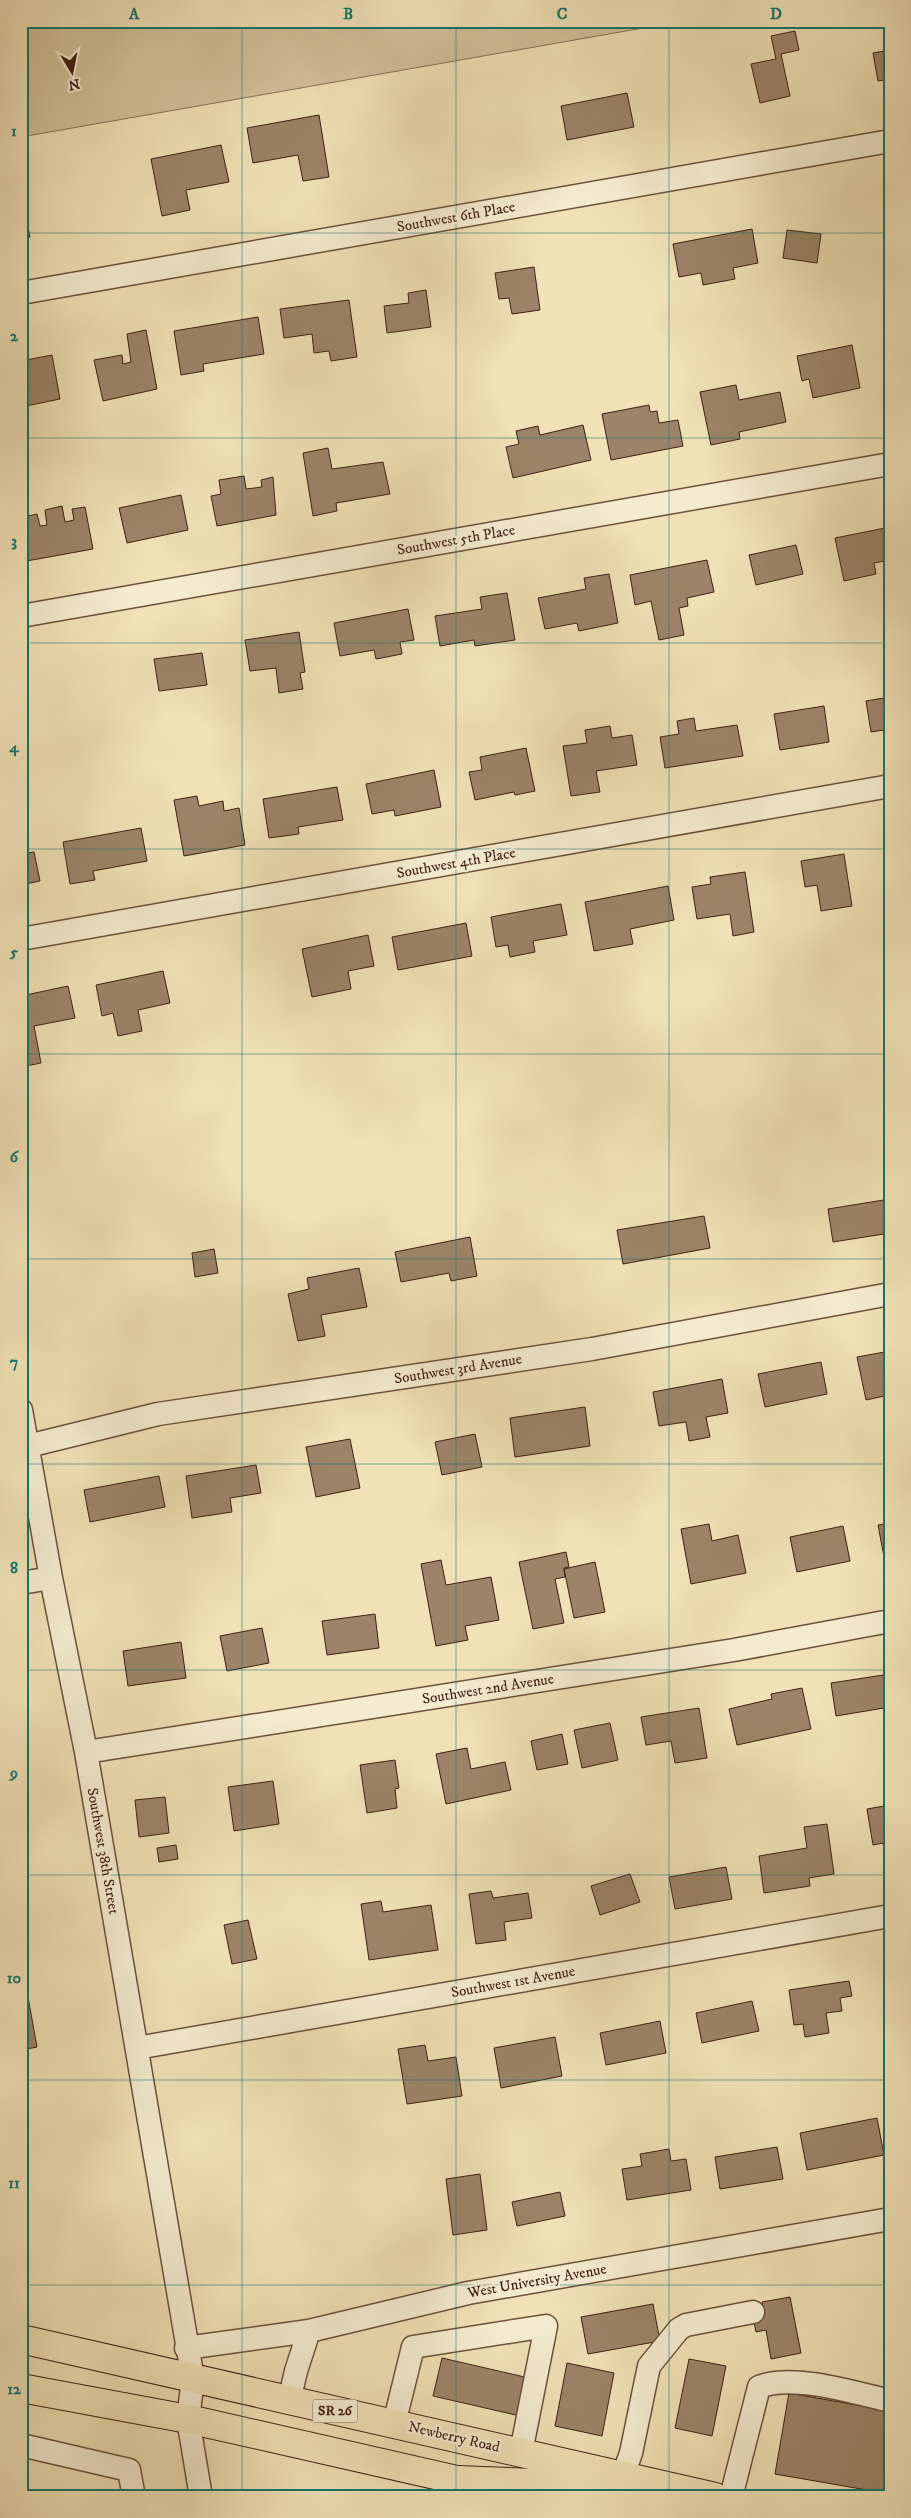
<svg xmlns="http://www.w3.org/2000/svg" width="911" height="2518" viewBox="0 0 911 2518" font-family="'IM FELL DW Pica',serif">
	<rect width="100%" height="100%" fill="#f0e1b6"/>
	<filter id="stains"><feTurbulence type="fractalNoise" baseFrequency=".004" numOctaves="4"/><feColorMatrix values="0 0 0 0 .2 0 0 0 0 .09 0 0 0 0 .02 0 0 0 .5 -.17"/></filter>
	<radialGradient id="worn" r=".72"><stop offset=".6" stop-color="#630" stop-opacity="0"/><stop offset="1" stop-color="#630" stop-opacity=".3"/></radialGradient>
	<!-- green -->
	<path fill="#d2c09a" stroke="#897057" d="M21 21H683L21 137Z"/>
	<!-- building -->
	<path fill="#9c8468" stroke="#401f14" d="M795 31 799 50 781 54 790 96 760 103 751 64 776 59 771 36Z
		M890 50V79L878 81 873 53Z
		M627 93 634 127 567 140 561 106Z
		M319 115 329 177 303 181 298 155 253 163 247 128Z
		M221 145 229 182 186 190 190 210 162 216 151 159Z
		M21 194 30 237 21 238Z
		M752 229 758 263 733 268 735 279 703 285 701 273 679 277 673 244Z
		M787 230 821 234 817 263 783 258Z
		M534 267 540 310 512 314 509 298 499 299 495 273Z
		M426 290 431 327 387 333 384 306 409 303 408 293Z
		M349 300 357 357 331 361 329 351 314 353 312 334 284 338 280 309Z
		M258 317 264 354 203 364 204 371 181 375 174 331Z
		M146 330 157 389 103 401 94 360 122 355 123 364 131 362 127 334Z
		M852 345 860 388 813 398 809 379 802 381 797 356Z
		M52 355 60 399 21 407V361Z
		M736 385 739 400 780 392 786 422 739 432 740 439 711 445 700 392Z
		M649 405 650 412 657 411 659 423 678 420 683 446 611 460 602 414Z
		M583 425 591 460 513 478 506 447 519 444 516 431 538 426 540 435Z
		M328 448 332 469 383 462 390 494 336 503 337 511 313 516 303 453Z
		M244 476 246 489 262 487 261 480 273 477 276 515 217 526 211 496 221 494 219 480Z
		M181 495 188 530 127 543 119 508Z
		M62 506 65 522 74 520 72 509 85 507 93 549 21 562V530L26 529 24 517 37 514 40 526 47 525 45 510Z
		M890 527V560L874 563 876 574 844 581 835 538Z
		M796 545 803 574 756 585 749 555Z
		M707 560 714 592 687 598 688 606 679 608 684 635 659 640 651 601 635 605 630 575Z
		M609 574 618 623 579 631 577 623 545 629 538 598 586 589 584 578Z
		M507 593 515 640 475 646 474 640 440 646 435 616 482 609 480 597Z
		M408 609 414 640 400 642 402 654 376 659 374 650 340 656 334 623Z
		M299 632 305 672 300 673 303 689 279 693 276 668 250 671 245 640Z
		M202 653 207 685 159 691 154 659Z
		M890 697V729L871 732 866 701Z
		M824 706 829 742 780 750 774 714Z
		M694 718 696 731 737 725 743 756 665 768 660 737 679 734 677 721Z
		M610 726 612 738 632 735 637 765 596 771 600 792 571 796 563 746 587 743 585 730Z
		M526 748 535 791 515 795 514 792 475 800 469 772 482 770 480 757Z
		M434 770 441 807 395 816 394 810 372 814 366 784Z
		M337 787 343 820 298 827 299 834 269 838 263 799Z
		M197 796 199 806 223 801 224 811 239 808 245 845 184 856 174 800Z
		M141 828 147 861 93 871 95 880 70 884 63 842Z
		M34 852 40 881 21 885V854Z
		M844 854 852 906 821 911 817 885 805 887 801 861Z
		M745 872 754 932 733 936 730 914 697 919 692 887 711 884 710 877Z
		M668 886 674 920 630 929 633 944 594 951 585 902Z
		M561 904 567 935 533 941 535 952 510 957 508 945 496 947 491 917Z
		M466 923 472 956 398 970 392 937Z
		M368 935 374 966 348 971 351 989 312 997 302 949Z
		M163 971 170 1003 138 1010 142 1031 118 1036 113 1013 102 1016 96 985Z
		M68 986 75 1018 34 1026 41 1063 21 1067V996Z
		M890 1199V1233L833 1242 828 1209Z
		M704 1216 710 1248 623 1264 617 1230Z
		M470 1237 477 1276 451 1281 449 1273 401 1282 395 1252Z
		M214 1249 218 1273 195 1277 192 1253Z
		M359 1268 367 1307 321 1315 325 1336 298 1341 288 1294 309 1289 307 1278Z
		M890 1351V1383L887 1384 889 1395 866 1400 857 1357Z
		M821 1362 827 1394 765 1407 758 1374Z
		M722 1379 728 1413 706 1417 710 1437 689 1441 686 1422 659 1426 653 1392Z
		M585 1407 590 1446 515 1457 510 1418Z
		M475 1434 482 1467 442 1475 435 1442Z
		M350 1439 360 1488 316 1497 306 1447Z
		M256 1465 261 1493 230 1498 232 1512 192 1518 186 1476Z
		M159 1476 165 1507 90 1522 84 1490Z
		M890 1523V1556L884 1557 878 1525Z
		M709 1524 712 1541 738 1535 746 1573 691 1584 681 1529Z
		M843 1526 850 1561 797 1572 790 1537Z
		M566 1552 569 1567 564 1568 565 1577 555 1579 564 1623 533 1629 519 1562Z
		M441 1560 446 1585 491 1577 499 1620 465 1626 468 1640 436 1646 421 1564Z
		M595 1562 605 1612 574 1618 564 1569Z
		M375 1614 379 1648 327 1655 322 1621Z
		M262 1628 269 1663 227 1671 220 1636Z
		M181 1642 186 1678 128 1686 123 1651Z
		M890 1674V1707L836 1716 831 1683Z
		M802 1688 811 1729 737 1745 729 1709 772 1699 771 1694Z
		M699 1708 707 1758 675 1763 671 1741 646 1745 641 1717Z
		M610 1723 618 1760 582 1768 574 1730Z
		M562 1734 568 1764 537 1770 531 1741Z
		M467 1748 471 1769 505 1762 511 1790 446 1804 436 1754Z
		M395 1760 399 1788 395 1789 397 1808 367 1813 360 1765Z
		M273 1781 279 1824 234 1831 228 1787Z
		M165 1797 169 1833 139 1837 135 1800Z
		M890 1805V1872H888L883 1843 873 1845 867 1809Z
		M827 1824 834 1874 809 1878 810 1886 764 1893 759 1856 807 1848 804 1827Z
		M176 1845 178 1859 159 1862 157 1848Z
		M726 1867 732 1899 675 1909 669 1877Z
		M630 1874 640 1902 600 1915 591 1886Z
		M491 1891 493 1898 528 1893 532 1918 504 1922 506 1940 476 1944 469 1894Z
		M381 1901 383 1912 431 1905 438 1950 369 1960 361 1904Z
		M248 1920 257 1959 232 1964 224 1925Z
		M849 1981 852 1996 840 1998 842 2011 826 2013 829 2033 805 2037 803 2024 794 2025 789 1990Z
		M28 1997 37 2047 21 2050V1999Z
		M752 2001 759 2031 702 2043 696 2013Z
		M660 2021 666 2053 606 2065 600 2033Z
		M555 2037 562 2076 501 2088 494 2048Z
		M425 2045 428 2061 456 2057 462 2096 407 2104 398 2049Z
		M877 2118 884 2155 807 2170 800 2133Z
		M777 2147 783 2179 720 2189 715 2157Z
		M669 2149 671 2161 686 2159 691 2190 627 2200 622 2169 642 2166 640 2154Z
		M480 2174 487 2230 453 2235 446 2179Z
		M560 2192 565 2216 517 2226 512 2202Z
		M790 2297 801 2353 771 2359 766 2330 756 2332 753 2317 764 2315 762 2302Z
		M653 2304 660 2341 588 2354 581 2317Z
		M442 2358 529 2378 520 2416 433 2396Z
		M689 2359 726 2366 712 2436 675 2428Z
		M567 2363 614 2373 602 2436 555 2426Z
		M789 2393 890 2411V2494L775 2474Z"/>
	<g fill="none" stroke-linecap="round" stroke-linejoin="round">
		<!-- minor casing -->
		<g stroke="#6c503c" stroke-width="25">
			<path id="minor" d="M21 293 890 141
				M21 616 890 464
				M21 939 890 786
				M21 1410 51 1578 86 1752 193 2379 188 2419 201 2497
				M28 1446 158 1414 592 1349 890 1294
				M21 1583 51 1578
				M86 1752 734 1650 890 1621
				M137 2048 890 1916
				M186 2348 309 2331 468 2293 890 2219
				M289 2401 296 2371 309 2331
				M394 2424 413 2347 546 2326 521 2452
				M21 2445 129 2470 134 2497
				M623 2475 631 2453 649 2366 679 2329 686 2325 753 2312
				M731 2497 759 2387C792 2373 856 2393 890 2401"/>
		</g>
		<!-- major casing -->
		<g stroke="#401f14" stroke-width="30">
			<path id="major" d="M21 2339 715 2497
				M21 2388 188 2419 532 2497"/>
		</g>
		<!-- highway casing -->
		<g stroke="#401f14" stroke-width="30">
			<path id="highway" d="M457 2480 536 2483 584 2494 595 2493 623 2475"/>
		</g>
		<!-- minor -->
		<use href="#minor" stroke="#f5ecd0" stroke-width="22"/>
		<!-- major -->
		<use href="#major" stroke="#f0e1b6" stroke-width="28"/>
		<!-- highway -->
		<use href="#highway" stroke="#f0e1b6" stroke-width="28"/>
	</g>
	<!-- grid -->
	<path fill="none" stroke="#0f766e" stroke-width="1" stroke-opacity="0.55" d="M242 21V2497M456 21V2497M669 21V2497M21 233H890M21 438H890M21 643H890M21 849H890M21 1054H890M21 1259H890M21 1464H890M21 1670H890M21 1875H890M21 2080H890M21 2285H890"/>
	<g text-anchor="middle" dominant-baseline="central" stroke-width="4.5" stroke-linejoin="round" paint-order="stroke">
		<!-- shield labels -->
		<rect fill="#f5ecd0" stroke="#765c4c" stroke-width="1" x="312.5" y="2399.5" width="45" height="23" rx="4"/>
		<g font-size="14" font-weight="bold" fill="#401f14">
			<text x="335" y="2411">SR 26</text>
		</g>
		<!-- street labels -->
		<g font-size="15" fill="#401f14" stroke="#f5ecd0">
			<text transform="translate(456 217) rotate(-10)">Southwest 6th Place</text>
			<text transform="translate(456 540) rotate(-10)">Southwest 5th Place</text>
			<text transform="translate(456 863) rotate(-10)">Southwest 4th Place</text>
			<text transform="translate(458 1369) rotate(-9)">Southwest 3rd Avenue</text>
			<text transform="translate(488 1689) rotate(-9)">Southwest 2nd Avenue</text>
			<text transform="translate(103 1851) rotate(80)">Southwest 38th Street</text>
			<text transform="translate(513 1982) rotate(-10)">Southwest 1st Avenue</text>
			<text transform="translate(537 2281) rotate(-10)">West University Avenue</text>
			<text transform="translate(454 2437) rotate(13)">Newberry Road</text>
		</g>
	</g>
	<!-- margin -->
	<rect width="911" height="2518" fill="none" stroke="#f0e1b6" stroke-width="55"/>
	<!-- north arrow -->
	<g transform="translate(72 72) rotate(170)" stroke="#f5ecd0" stroke-width="4" paint-order="stroke">
	<path d="M0-4L9 19L0 12L-9 19Z" fill="#401f14"/>
	<text y="-8" font-size="14" font-weight="bold" text-anchor="middle" fill="#401f14">N</text>
	</g>
	<rect x="28" y="28" width="856" height="2462" fill="none" stroke="#0f766e" stroke-width="2"/>
	<g font-size="16" text-anchor="middle" font-weight="bold" fill="#0f766e">
		<text x="134" y="19">A</text>
		<text x="348" y="19">B</text>
		<text x="562" y="19">C</text>
		<text x="776" y="19">D</text>
		<text x="14" y="136">1</text>
		<text x="14" y="341">2</text>
		<text x="14" y="546">3</text>
		<text x="14" y="752">4</text>
		<text x="14" y="957">5</text>
		<text x="14" y="1162">6</text>
		<text x="14" y="1367">7</text>
		<text x="14" y="1573">8</text>
		<text x="14" y="1778">9</text>
		<text x="14" y="1983">10</text>
		<text x="14" y="2188">11</text>
		<text x="14" y="2394">12</text>
	</g>
	<rect width="100%" height="100%" filter="url(#stains)"/>
	<rect width="100%" height="100%" fill="url(#worn)"/>
</svg>
